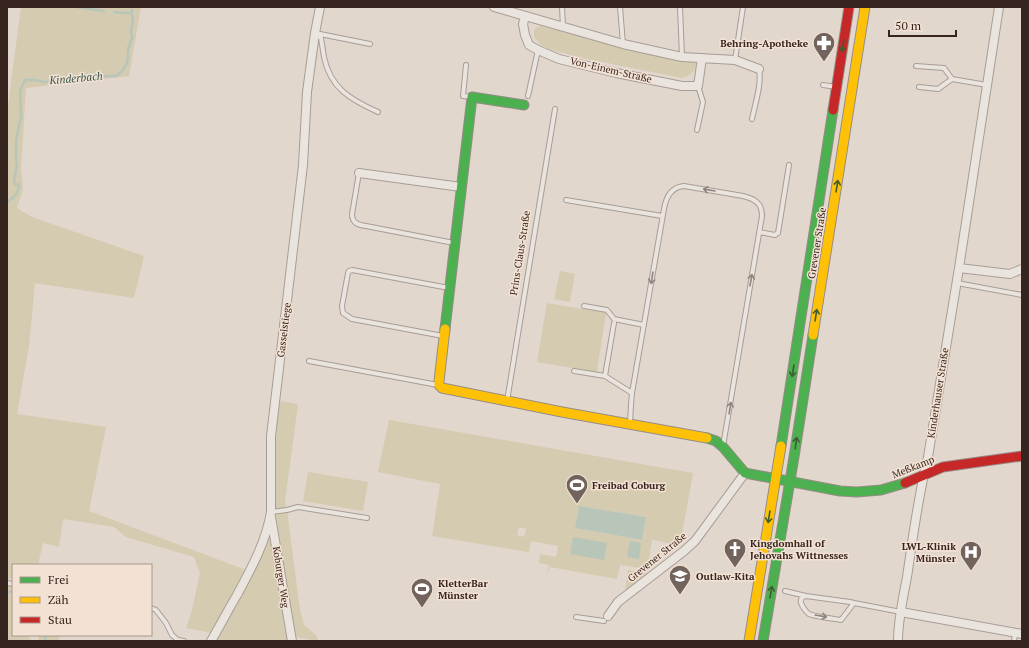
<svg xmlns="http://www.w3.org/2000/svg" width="1029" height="648" viewBox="0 0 1029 648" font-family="'PT Serif',serif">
	<rect width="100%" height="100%" fill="#e2d7cd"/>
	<!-- green -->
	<path fill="#d4cbb0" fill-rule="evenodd" d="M21 7H141L129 76 26 88 21 169 23 189 17 208 32 217 144 256 134 298 35 283 29 346 17 414 106 427 89 511 246 570 212 633 186 628 192 610 200 573 194 557 126 537 114 527 63 519 59 547 43 543 38 565H13V579L7 578V112Z
		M541 26 594 39 695 61C698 71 690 76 682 78L587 59 551 50 541 45 534 37V31L535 28Z
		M560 271 575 274 570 302 554 299Z
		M547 303 606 313 597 372 537 362Z
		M280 401 298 404 285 502 287 510 300 610 304 625 317 636 318 641 296 637 276 519 275 503 276 480 275 433Z
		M389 420 693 473 680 545 652 540 646 576 637 584 625 590 547 576 549 565 539 563 540 554 432 536 440 484 378 472ZM579 506 646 517 642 540 575 528ZM519 527 526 529 524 537 517 535ZM531 541 558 546 556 557 529 552ZM620 565 647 569V573L628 570 625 590 547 576 550 567 617 579Z
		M308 472 368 482 363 511 303 501Z
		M271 528 289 641H215Z
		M7 585 13 586V635H27L32 641H7Z
		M39 635H59V641H38Z"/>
	<!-- water -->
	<path fill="#b8c6b9" d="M579 506 646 517 642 540 575 528Z
		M573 537 607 543 604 560 570 554Z
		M630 541 641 543 639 559 627 557Z"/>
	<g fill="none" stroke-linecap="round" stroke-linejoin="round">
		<!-- stream -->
		<path stroke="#b8c6b9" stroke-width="2.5" d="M76 7 104 11
			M114 12 125 13H132
			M7 202C14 198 19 193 19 185L15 184 14 182 17 165 16 159V141L21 116 20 91 25 80H35L44 82 58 81H62L76 79 81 80 86 79 91 76H116L123 70 127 63 128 57V49L132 38 131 29 133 22 132 14V10
			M7 593 13 591
			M45 635 46 641"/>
		<!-- lane casing -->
		<g stroke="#a89d96" stroke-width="6">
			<path id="lane" d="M562 7 563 27
				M620 7 623 44
				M680 7 682 57
				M315 33 321 38C322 44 323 51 324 57 330 88 351 100 378 112
				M315 33 370 44
				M735 60 743 7
				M466 65 463 96 472 97
				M916 66 944 68 952 79 987 85
				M823 85 836 87
				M919 87 938 89 952 79
				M528 96 538 50
				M752 119C755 104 762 84 759 69
				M697 130 703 102 698 86
				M359 173 352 214C352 223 358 225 366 226L454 243
				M566 200 662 216
				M759 232 775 235 778 233 789 165
				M957 283 1022 295
				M584 306 607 310 614 319 644 325
				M614 323 605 376 632 393
				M443 336 352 319 343 313 342 306 348 273 349 271 352 270 449 288
				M309 361 438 385
				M574 371 605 376
				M507 401 555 109
				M630 423 631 405 632 393 664 209C666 197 671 187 684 186L743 196C755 199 762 203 762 216L723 446
				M271 512 287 510 298 507 367 518
				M7 583 13 584
				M785 591 806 596
				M854 603 841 620C835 619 812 616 809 614 806 612 802 606 801 603 800 599 802 597 806 596L850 602 854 603 901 612
				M151 608 156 610 166 623 172 635 178 640 184 641
				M576 617 604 621
				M1014 641 1015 633"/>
		</g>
		<!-- street casing -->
		<g stroke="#a89d96" stroke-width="10">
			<path id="street" d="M494 7 623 44 682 57 735 60 759 69
				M525 16 523 24 525 35 529 45 538 50 559 59 616 73 682 86H698L702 58
				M359 173 461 187
				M959 268 1010 274 1022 269
				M271 517 292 641
				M901 612 1022 634
				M608 616 618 602 684 551 695 541 745 473
				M211 641C220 626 228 610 237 595 251 569 266 542 271 512V436L303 165 307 92 315 33 320 7
				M898 641C898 620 903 598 907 577 913 537 918 496 928 457L959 268 999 7"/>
		</g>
		<!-- fast casing -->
		<g stroke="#978c86" stroke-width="11">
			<path id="fast" d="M445 329 472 97 524 105
				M707 438 716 441 723 447 745 473 840 491 857 492 881 490 905 483
				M781 446 833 110
				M763 641 794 457 813 335"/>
		</g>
		<!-- slow casing -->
		<g stroke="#978c86" stroke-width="11">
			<path id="slow" d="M445 329 439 381V385L442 388 562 412 707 438
				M813 335 865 7
				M749 641 781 446"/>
		</g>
		<!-- jam casing -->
		<g stroke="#978c86" stroke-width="11">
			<path id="jam" d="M833 110 849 7
				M905 483 943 467 1022 456"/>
		</g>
		<!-- lane -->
		<use href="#lane" stroke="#eae4de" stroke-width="4"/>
		<!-- street -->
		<use href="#street" stroke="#eae4de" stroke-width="8"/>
		<!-- fast -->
		<use href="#fast" stroke="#4caf50" stroke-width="9"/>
		<!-- slow -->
		<use href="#slow" stroke="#ffc107" stroke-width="9"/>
		<!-- jam -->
		<use href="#jam" stroke="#c62828" stroke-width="9"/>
	</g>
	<!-- one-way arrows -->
	<defs><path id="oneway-shaft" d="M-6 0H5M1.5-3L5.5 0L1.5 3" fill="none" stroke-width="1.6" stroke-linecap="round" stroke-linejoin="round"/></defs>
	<g stroke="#3f5c33">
		<use href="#oneway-shaft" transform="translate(843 46) rotate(99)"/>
		<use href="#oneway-shaft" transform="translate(837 186) rotate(-81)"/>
		<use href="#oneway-shaft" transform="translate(816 315) rotate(-81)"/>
		<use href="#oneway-shaft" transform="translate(793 371) rotate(99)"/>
		<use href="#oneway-shaft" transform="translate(796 443) rotate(-82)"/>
		<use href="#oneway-shaft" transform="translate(769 517) rotate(99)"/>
		<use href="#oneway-shaft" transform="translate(771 592) rotate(-80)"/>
	</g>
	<g stroke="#90847e">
		<use href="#oneway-shaft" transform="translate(709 190) rotate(-170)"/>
		<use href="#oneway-shaft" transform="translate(652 278) rotate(99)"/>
		<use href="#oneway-shaft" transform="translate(751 280) rotate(-80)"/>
		<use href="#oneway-shaft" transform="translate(730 408) rotate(-81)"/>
		<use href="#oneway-shaft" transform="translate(821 616) rotate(10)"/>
	</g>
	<!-- icons -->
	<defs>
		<g id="pharmacy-pin" transform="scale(1.15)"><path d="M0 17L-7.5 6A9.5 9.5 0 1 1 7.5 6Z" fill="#72635c" stroke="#f3e2d3"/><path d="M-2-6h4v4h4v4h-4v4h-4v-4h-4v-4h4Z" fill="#fff"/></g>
		<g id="stadium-pin" transform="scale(1.15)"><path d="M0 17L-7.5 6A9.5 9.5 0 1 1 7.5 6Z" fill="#72635c" stroke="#f3e2d3"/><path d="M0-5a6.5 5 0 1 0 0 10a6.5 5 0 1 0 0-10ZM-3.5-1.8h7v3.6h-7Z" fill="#fff"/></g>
		<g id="church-pin" transform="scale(1.15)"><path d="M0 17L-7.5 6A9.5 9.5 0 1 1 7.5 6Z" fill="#72635c" stroke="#f3e2d3"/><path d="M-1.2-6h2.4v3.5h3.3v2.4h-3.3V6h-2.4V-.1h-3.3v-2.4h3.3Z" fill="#fff"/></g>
		<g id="hospital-pin" transform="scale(1.15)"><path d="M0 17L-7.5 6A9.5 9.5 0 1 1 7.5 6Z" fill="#72635c" stroke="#f3e2d3"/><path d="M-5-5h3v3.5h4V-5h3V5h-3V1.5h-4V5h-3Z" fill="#fff"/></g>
		<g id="school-pin" transform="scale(1.15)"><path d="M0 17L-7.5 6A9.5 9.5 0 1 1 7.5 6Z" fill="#72635c" stroke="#f3e2d3"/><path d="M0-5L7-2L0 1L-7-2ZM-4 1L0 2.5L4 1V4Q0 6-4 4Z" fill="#fff"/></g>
	</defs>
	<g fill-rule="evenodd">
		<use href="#pharmacy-pin" x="824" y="43"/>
		<use href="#stadium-pin" x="577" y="485"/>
		<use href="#church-pin" x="735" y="549"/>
		<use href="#hospital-pin" x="971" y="552"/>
		<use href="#school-pin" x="680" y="576"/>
		<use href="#stadium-pin" x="422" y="589"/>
	</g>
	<g text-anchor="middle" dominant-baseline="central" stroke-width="3" stroke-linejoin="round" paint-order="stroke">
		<!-- poi labels -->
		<g font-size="10" font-weight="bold" fill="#36241f" stroke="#f3e2d3" text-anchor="start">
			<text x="808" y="43" text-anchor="end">Behring-Apotheke</text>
			<text x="592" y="485">Freibad Coburg</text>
			<text x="750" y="543">Kingdomhall of<tspan x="750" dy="12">Jehovahs Wittnesses</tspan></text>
			<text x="956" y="546" text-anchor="end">LWL-Klinik<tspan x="956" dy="12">Münster</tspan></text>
			<text x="696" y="576">Outlaw-Kita</text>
			<text x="438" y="583">KletterBar<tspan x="438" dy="12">Münster</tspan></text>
		</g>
		<!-- street labels -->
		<g font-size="10" fill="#36241f" stroke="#f3e2d3">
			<text transform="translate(611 70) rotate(13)">Von-Einem-Straße</text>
			<text transform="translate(817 243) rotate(-81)">Grevener Straße</text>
			<text transform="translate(520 253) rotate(-81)">Prins-Claus-Straße</text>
			<text transform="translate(284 330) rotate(-83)">Gasselstiege</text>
			<text transform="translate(938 393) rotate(-81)">Kinderhauser Straße</text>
			<text transform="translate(913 467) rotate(-22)">Meßkamp</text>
			<text transform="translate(657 557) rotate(-39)">Grevener Straße</text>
			<text transform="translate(281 577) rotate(81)">Koburger Weg</text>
		</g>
		<!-- water labels -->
		<g font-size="11" font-style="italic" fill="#2f5449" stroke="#f3e2d3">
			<text transform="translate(76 78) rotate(-5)">Kinderbach</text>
		</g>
	</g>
	<!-- border -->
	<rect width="1029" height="648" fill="none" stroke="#36241f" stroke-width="16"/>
	<!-- legend -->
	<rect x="12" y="564" width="140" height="72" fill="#f3e2d3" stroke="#a7968b"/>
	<rect x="20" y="577" width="20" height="6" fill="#4caf50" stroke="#a7968b"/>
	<text x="48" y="584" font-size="12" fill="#36241f">Frei</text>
	<rect x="20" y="597" width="20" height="6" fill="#ffc107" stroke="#a7968b"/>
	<text x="48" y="604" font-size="12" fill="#36241f">Zäh</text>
	<rect x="20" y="617" width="20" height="6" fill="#c62828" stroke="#a7968b"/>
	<text x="48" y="624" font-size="12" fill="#36241f">Stau</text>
	<!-- scale -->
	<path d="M889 30v6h67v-6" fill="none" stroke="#36241f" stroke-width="2"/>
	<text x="895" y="30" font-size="12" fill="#36241f" stroke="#f3e2d3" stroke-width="3" paint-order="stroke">50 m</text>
</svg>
